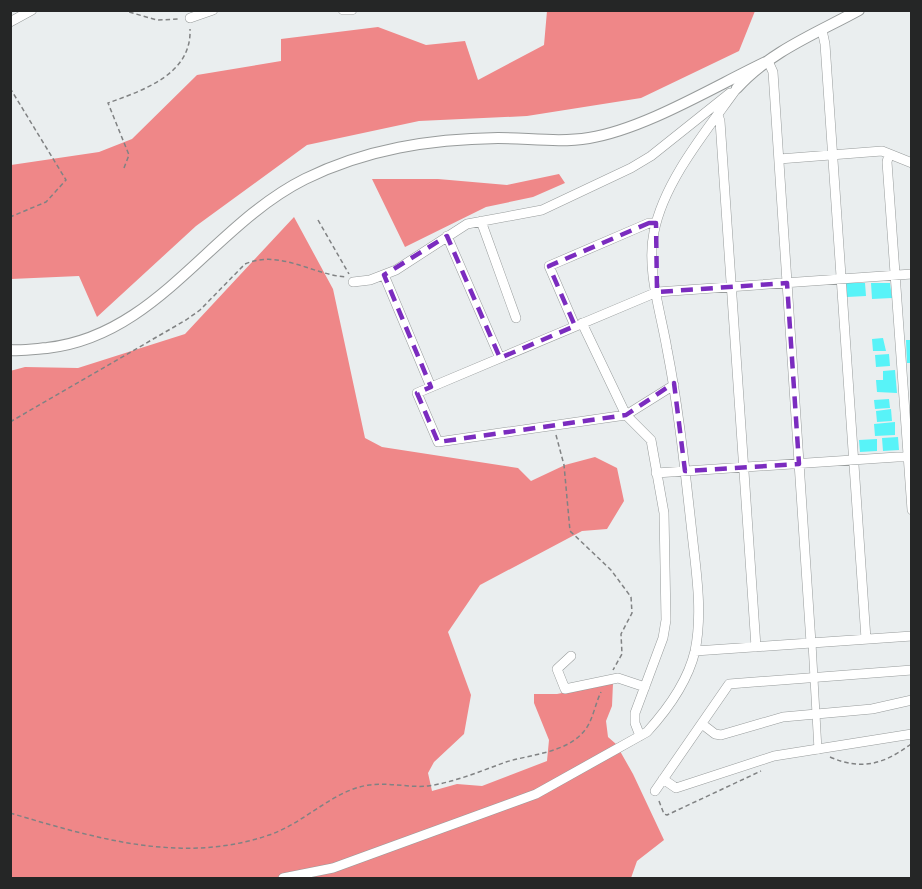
<svg xmlns="http://www.w3.org/2000/svg" width="922" height="889" viewBox="0 0 922 889" font-family="'Golos Text',sans-serif">
	<rect width="100%" height="100%" fill="#eaeeef"/>
	<!-- forest -->
	<path fill="#ef8788" d="M547 11H755L739 51 641 98 527 116 419 121 307 145 196 226 97 317 79 276 11 279V165L99 152 132 139 197 75 281 61V39L378 27 426 45 465 41 478 80 544 45Z
		M559 174 565 183 533 197 486 207 405 247 372 179H438L507 185Z
		M294 217 333 289 365 438 382 447 518 468 531 481 565 465 595 457 617 468 624 501 607 529 582 531 480 585 448 632 471 695 464 734 434 762 428 773 432 791 457 784 482 786 547 761 549 740 534 703V694H557L613 683 612 706 606 721 608 737 616 744 633 774 664 840 637 861 631 878H11L10 371 25 367 78 368 185 334Z"/>
	<!-- building -->
	<path fill="#58f3f8" d="M846 283H865L866 296 847 297Z
		M871 283H890L892 298 872 299Z
		M883 338 886 351H873L872 339Z
		M906 340H912V363H907Z
		M889 354 890 366 876 367 875 355Z
		M895 370 897 393 877 392 876 380H883V371Z
		M889 399 890 408 875 409 874 400Z
		M891 409 892 421 877 422 876 411Z
		M895 422V435L875 436 874 424Z
		M898 437 899 450 883 451 882 438Z
		M877 439V451L860 452 859 440Z"/>
	<g fill="none" stroke-linecap="round" stroke-linejoin="round">
		<!-- pedestrian casing -->
		<g stroke="#979b9b" stroke-width="8">
			<path id="pedestrian" d="M812 643 818 750"/>
		</g>
		<!-- minor casing -->
		<g stroke="#979b9b" stroke-width="10">
			<path id="minor" d="M343 10H352
				M190 18 213 10
				M10 22 32 10
				M822 30 825 44 866 639
				M768 61 773 72 811 643
				M718 115 720 121 756 647
				M889 154 887 162 912 510
				M779 159 882 151 912 163
				M481 221 516 318
				M447 236 500 358
				M384 275 431 387
				M353 282 370 280 396 270 467 224 542 210 631 168 651 156 730 93
				M582 323 626 415 651 440 664 513 666 620 663 638 635 713V723L640 736
				M575 326 549 266 649 223H656
				M674 385 626 415 438 442 417 393 657 292 912 274
				M656 473 912 456
				M695 651 912 636
				M571 656 557 669 565 689 618 678 645 687
				M702 724 715 734 721 735 783 717 872 709 912 700
				M663 779 676 788 774 756 912 734
				M655 791 729 684 912 670
				M283 878 333 868 536 794 647 732C667 710 688 681 695 651 703 612 696 571 692 533 685 471 679 410 667 349 661 313 646 269 654 232 664 181 707 130 737 88"/>
		</g>
		<!-- tertiary casing -->
		<g stroke="#979b9b" stroke-width="12">
			<path id="tertiary" d="M737 88C769 52 817 33 859 10
				M10 350C23 351 35 349 47 348 157 336 211 226 305 179 366 149 430 139 498 138 528 138 559 143 589 138 645 129 715 86 768 61"/>
		</g>
		<!-- path -->
		<path stroke="#808283" stroke-width="1.5" stroke-dasharray="4.5 3" stroke-linecap="butt" d="M122 10 157 20 180 19
			M10 88 66 180 46 202 10 217
			M124 168 129 155 108 103C144 90 192 74 190 29
			M318 220 349 274
			M10 422 186 320 200 310 245 264C280 249 313 275 346 277
			M556 435 564 465 570 531 611 570 631 597 632 613 621 634 622 654 613 670
			M830 757C862 771 884 764 911 744
			M659 801 664 814 667 815 761 771
			M10 813C95 838 182 865 269 835 305 823 333 790 369 785 389 782 409 788 428 786 455 782 481 771 506 762 532 754 567 753 585 730 593 720 595 704 601 692"/>
		<!-- pedestrian -->
		<use href="#pedestrian" stroke="#fff" stroke-width="7"/>
		<!-- minor -->
		<use href="#minor" stroke="#fff" stroke-width="9"/>
		<!-- tertiary -->
		<use href="#tertiary" stroke="#fff" stroke-width="10"/>
	</g>
	<!-- marked area -->
	<path fill="none" stroke="#7b2cbf" stroke-width="4.5" stroke-dasharray="12 8" stroke-linejoin="round" d="M649 223H656L657 292 787 283 799 464 685 471 674 383 626 415 438 442 417 393 431 387 384 275 447 236 500 358 575 326 549 266Z"/>
	<!-- border -->
	<rect width="922" height="889" fill="none" stroke="#252626" stroke-width="24"/>
</svg>
